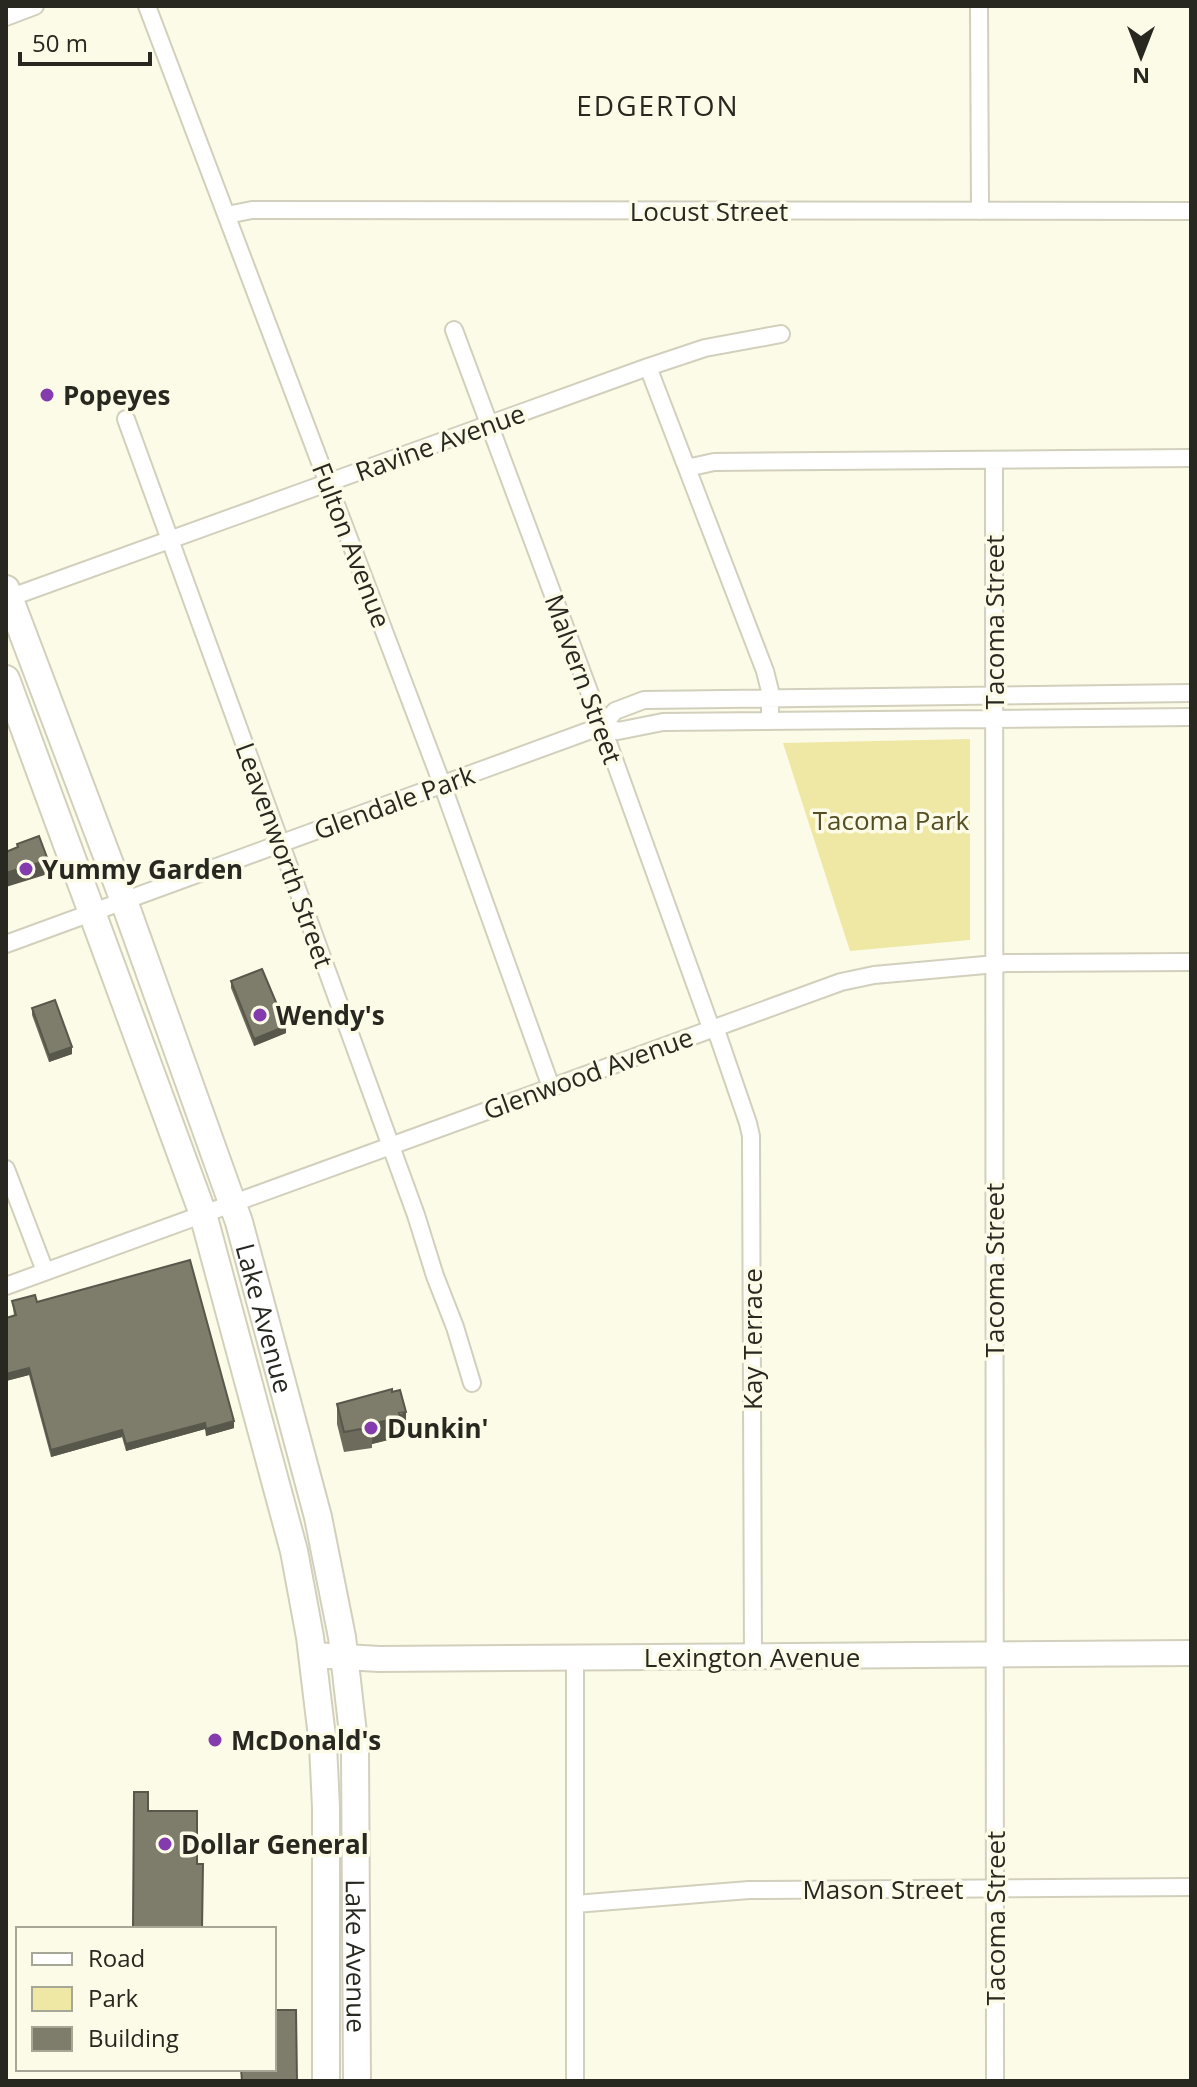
<svg xmlns="http://www.w3.org/2000/svg" width="1197" height="2087" viewBox="0 0 1197 2087" font-family="'Open Sans',sans-serif">
	<rect width="100%" height="100%" fill="#fcfbe7"/>
	<!-- green -->
	<path fill="#efe7a4" d="M970 739V940L850 951 783 743Z"/>
	<g fill="none" stroke-linecap="round" stroke-linejoin="round">
		<!-- street casing -->
		<g stroke="#d2d0bd" stroke-width="20">
			<path id="street" d="M147 6 442 784 551 1087
				M979 6 980 211
				M6 17 35 6
				M227 215 252 210 1191 211
				M454 330 602 726 711 1028
				M648 367 765 671 770 691V721
				M126 419 416 1215 435 1276 455 1327 472 1383
				M994 460 995 2081
				M687 468 714 462 1191 458
				M6 599 648 367 705 348 781 334
				M602 726 618 731 663 722 1191 717
				M6 944 602 726 615 711 644 700 1191 693
				M715 1027 748 1123 751 1136 753 1657
				M6 1169 45 1271
				M6 1286 841 982 874 975 1007 963 1191 962
				M575 1904 749 1890 1191 1887
				M575 2081V1658"/>
		</g>
		<!-- secondary casing -->
		<g stroke="#d2d0bd" stroke-width="28">
			<path id="secondary" d="M313 1655 379 1659 1191 1653"/>
		</g>
		<!-- primary casing -->
		<g stroke="#d2d0bd" stroke-width="30">
			<g id="primary">
				<path id="s1" d="M6 589 124 901 239 1222 318 1517 342 1637 355 1751 357 2081"/>
				<path d="M6 679 203 1214 294 1551 310 1637 323 1745 326 1807V2081"/>
			</g>
		</g>
		<!-- street -->
		<use href="#street" stroke="#fff" stroke-width="16"/>
		<!-- secondary -->
		<use href="#secondary" stroke="#fff" stroke-width="24"/>
		<!-- primary -->
		<use href="#primary" stroke="#fff" stroke-width="26"/>
	</g>
	<!-- wall -->
	<path fill="#6c6b5c" d="M231 981 286 1033 254 1046 231 988Z
		M32 1008 72 1054 49 1062 32 1015Z
		M12 1301 37 1302 234 1428 206 1436 205 1429 126 1451 122 1437 51 1457 29 1375 6 1381V1318L14 1315Z
		M337 1404 406 1432 400 1434V1437L372 1444V1448L344 1452 337 1424Z"/>
	<!-- shaded-wall -->
	<path fill="#58574b" d="M48 860V874L6 887V873Z
		M286 1026V1033L254 1046V1039Z
		M72 1047V1054L49 1062V1055Z
		M29 1368V1375L6 1381V1374Z
		M406 1412V1432L400 1434V1437L372 1444V1424Z
		M234 1421V1428L206 1436V1429Z
		M205 1423V1429L126 1451V1444Z
		M122 1430V1437L51 1457V1450Z"/>
	<!-- building -->
	<path fill="#7e7c6b" stroke="#58574b" stroke-width="2" d="M39 836 48 860 6 873V852L18 847 17 844Z
		M262 969 286 1026 254 1039 231 981Z
		M55 1000 72 1047 49 1055 32 1008Z
		M190 1260 234 1421 206 1429 205 1423 126 1444 122 1430 51 1450 29 1368 6 1374V1318L16 1315 12 1301 35 1295 37 1302Z
		M392 1389V1392L400 1390 406 1412 399 1413 400 1417 372 1424V1427L344 1432 337 1404Z
		M134 1792H148V1811H197V1864H203L202 1929 133 1928Z
		M274 2010H296L297 2081H242L241 2069H274Z"/>
	<!-- markers -->
	<g fill="#833bae" stroke="#fcfbe7" stroke-width="3">
		<circle cx="47" cy="395" r="8"/>
		<circle cx="26" cy="869" r="8"/>
		<circle cx="260" cy="1015" r="8"/>
		<circle cx="371" cy="1428" r="8"/>
		<circle cx="215" cy="1740" r="8"/>
		<circle cx="165" cy="1844" r="8"/>
	</g>
	<g text-anchor="middle" dominant-baseline="central" stroke-width="7" stroke-linejoin="round" paint-order="stroke">
		<!-- street labels -->
		<g font-size="26" fill="#282821" stroke="#fcfbe7">
			<text x="709" y="211">Locust Street</text>
			<text transform="translate(440 442) rotate(-20)">Ravine Avenue</text>
			<text transform="translate(352 545) rotate(69)">Fulton Avenue</text>
			<text transform="translate(994 622) rotate(-90)">Tacoma Street</text>
			<text transform="translate(584 679) rotate(70)">Malvern Street</text>
			<text transform="translate(394 802) rotate(-20)">Glendale Park</text>
			<text transform="translate(285 855) rotate(70)">Leavenworth Street</text>
			<text transform="translate(588 1073) rotate(-20)">Glenwood Avenue</text>
			<text transform="translate(994 1270) rotate(-90)">Tacoma Street</text>
			<text stroke="none"><textPath href="#s1" startOffset="774">Lake Avenue</textPath></text>
			<text transform="translate(752 1339) rotate(-90)">Kay Terrace</text>
			<text x="752" y="1657">Lexington Avenue</text>
			<text x="883" y="1889">Mason Street</text>
			<text transform="translate(995 1918) rotate(-90)">Tacoma Street</text>
			<text stroke="none"><textPath href="#s1" startOffset="1422">Lake Avenue</textPath></text>
		</g>
		<!-- poi labels -->
		<g font-size="26" font-weight="bold" fill="#282821" stroke="#fcfbe7" text-anchor="start">
			<text x="63" y="395">Popeyes</text>
			<text x="42" y="869">Yummy Garden</text>
			<text x="276" y="1015">Wendy's</text>
			<text x="387" y="1428">Dunkin'</text>
			<text x="231" y="1740">McDonald's</text>
			<text x="181" y="1844">Dollar General</text>
		</g>
		<!-- park labels -->
		<g font-size="26" fill="#534e24" stroke="#fcfbe7">
			<text x="891" y="820">Tacoma Park</text>
		</g>
		<!-- neighbourhood labels -->
		<g font-size="28" letter-spacing="2" fill="#282821" stroke="#fcfbe7">
			<text x="658" y="105">EDGERTON</text>
		</g>
	</g>
	<!-- border -->
	<rect width="1197" height="2087" fill="none" stroke="#282821" stroke-width="16"/>
	<!-- legend -->
	<rect x="16" y="1927" width="260" height="144" fill="#fcfbe7" stroke="#a7a798" stroke-width="2"/>
	<rect x="32" y="1953" width="40" height="12" fill="#ffffff" stroke="#a7a798" stroke-width="2"/>
	<text x="88" y="1967" font-size="24" fill="#282821">Road</text>
	<rect x="32" y="1987" width="40" height="24" fill="#efe7a4" stroke="#a7a798" stroke-width="2"/>
	<text x="88" y="2007" font-size="24" fill="#282821">Park</text>
	<rect x="32" y="2027" width="40" height="24" fill="#7e7c6b" stroke="#a7a798" stroke-width="2"/>
	<text x="88" y="2047" font-size="24" fill="#282821">Building</text>
	<!-- north arrow -->
	<g transform="translate(1141 56) rotate(180)" stroke="#fcfbe7" stroke-width="6" paint-order="stroke">
	<path d="M0-6L14 30L0 20L-14 30Z" fill="#282821"/>
	<text y="-12" font-size="22" font-weight="bold" text-anchor="middle" fill="#282821">N</text>
	</g>
	<!-- scale -->
	<path d="M20 52v12h130v-12" fill="none" stroke="#282821" stroke-width="4"/>
	<text x="32" y="52" font-size="24" fill="#282821" stroke="#fcfbe7" stroke-width="6" paint-order="stroke">50 m</text>
</svg>
